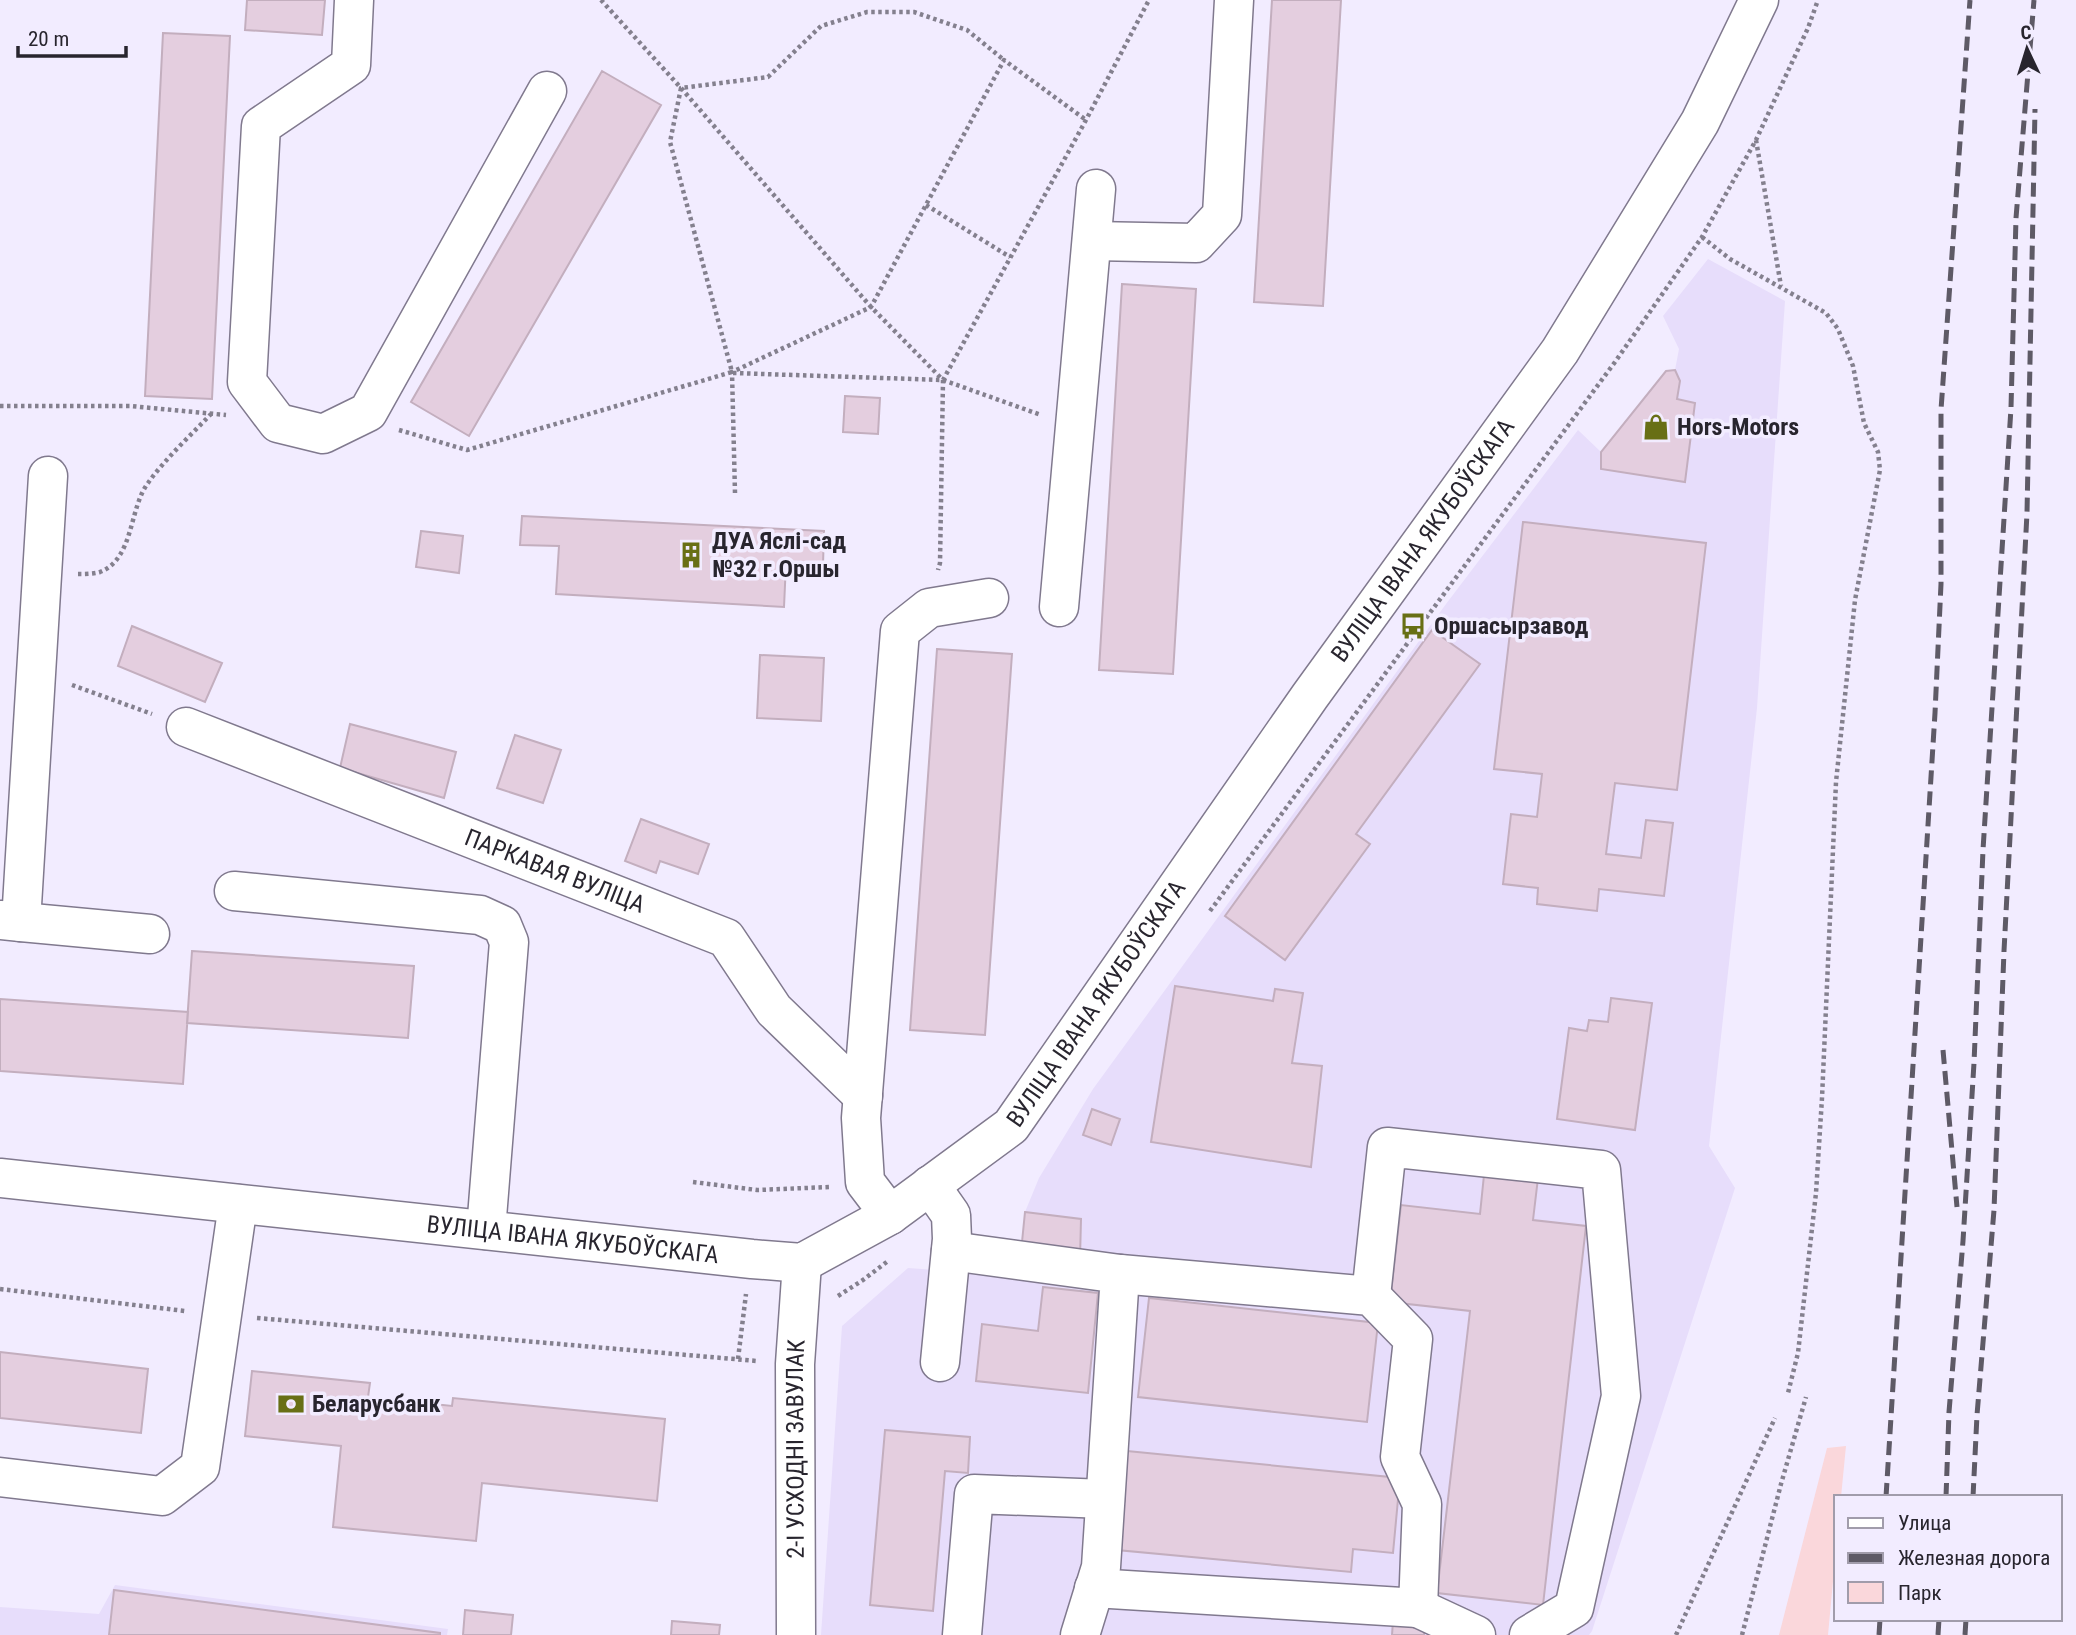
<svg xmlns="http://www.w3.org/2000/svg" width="2076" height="1635" viewBox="0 0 2076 1635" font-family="'Roboto Condensed',sans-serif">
	<rect width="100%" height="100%" fill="#f2ecff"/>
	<!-- built -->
	<path fill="#e7ddfb" d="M1708 259 1785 301 1757 708 1709 1146 1735 1188 1592 1631 1589 1635H821L842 1326 908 1268 1019 1276 1025 1212 1039 1178 1093 1089 1446 604 1578 430 1601 452V469L1685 481 1695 403 1677 399 1675 370 1679 349 1663 316Z
		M115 1585 448 1629 447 1635H0V1607L99 1614Z"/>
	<!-- green -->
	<path fill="#fad7db" d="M1846 1446 1841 1497H1836V1549L1828 1635H1779L1827 1448Z"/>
	<!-- building -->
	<path fill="#e4cedf" stroke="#c3aebe" stroke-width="2" d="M247 0H325L322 35 245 30Z
		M1272 0H1341L1323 306 1254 302Z
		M163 33 230 36 212 399 145 396Z
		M602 71 661 105 469 436 411 402Z
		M1122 284 1196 289 1173 674 1099 670Z
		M1675 370 1680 381 1677 399 1695 403 1685 482 1601 469V452L1666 371Z
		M845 396 880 398 878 434 843 432Z
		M522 516 824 531 823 565 786 563 784 607 556 594 559 546 520 545Z
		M1523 522 1706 543 1677 790 1615 783 1606 854 1641 858 1646 820 1673 823 1664 896 1599 889 1597 911 1537 904 1538 888 1503 884 1511 814 1537 817 1542 774 1494 769Z
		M421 531 463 536 459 573 416 567Z
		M132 626 222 663 205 702 118 666Z
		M1432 630 1480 664 1356 834 1370 844 1285 960 1225 916Z
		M937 649 1012 654 985 1035 910 1030Z
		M760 655 824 658 821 721 757 718Z
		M350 724 456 752 444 798 340 768Z
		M515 735 561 750 543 803 497 788Z
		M641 819 709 844 698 874 660 861 656 873 625 861Z
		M192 951 414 966 408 1038 187 1023Z
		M1175 986 1273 1001 1275 989 1303 993 1292 1063 1322 1066 1311 1167 1151 1142Z
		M1611 998 1652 1003 1635 1130 1557 1119 1569 1028 1587 1031 1589 1020 1608 1022Z
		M0 999 188 1012 183 1084 0 1071Z
		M1092 1109 1120 1119 1111 1145 1083 1135Z
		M1484 1175 1538 1178 1533 1220 1586 1226 1543 1605 1437 1593 1470 1311 1390 1302 1401 1205 1480 1214Z
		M1025 1212 1081 1219 1080 1259 1021 1252Z
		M1043 1287 1098 1293 1088 1393 976 1381 982 1324 1038 1331Z
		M1149 1298 1378 1323 1367 1422 1138 1397Z
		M0 1352 148 1369 141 1433 0 1418Z
		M252 1371 370 1383 368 1397 452 1406 453 1398 665 1419 657 1501 482 1483 476 1541 333 1527 341 1446 245 1436Z
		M885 1430 970 1437 968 1473 945 1471 933 1611 870 1605Z
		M1127 1451 1400 1478 1393 1553 1353 1549 1351 1572 1117 1550Z
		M114 1590 440 1633V1635H109Z
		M465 1610 513 1615 511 1635H463Z
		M672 1621 720 1625 719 1635H671Z
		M1393 1621 1424 1623V1635H1392Z"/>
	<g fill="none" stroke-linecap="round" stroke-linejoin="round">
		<!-- minor casing -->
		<g stroke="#80798e" stroke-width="41">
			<g id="minor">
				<path d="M354 0 351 65 261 126 247 382 278 423 323 434 368 412 547 91"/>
				<path d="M1092 241 1196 243 1222 215 1234 0"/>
				<path d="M1059 607 1096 189"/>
				<path id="s1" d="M186 727 726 938 774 1010 863 1096"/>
				<path d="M234 891 480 915 502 925 509 942 486 1230"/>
				<path d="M0 920 21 922 48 476"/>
				<path d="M21 922 150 934"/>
				<path id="s2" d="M0 1178 752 1259 802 1263 890 1215 1011 1126 1310 696 1560 351 1700 122 1759 0"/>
				<path d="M930 1185 951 1215 952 1239 940 1362"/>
				<path d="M890 1215 865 1182 861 1118 900 631 929 608 989 598"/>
				<path d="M951 1251 1120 1274 1101 1567 1080 1635"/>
				<path d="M1371 1296 1387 1147 1601 1170 1621 1396 1574 1608 1529 1635"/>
				<path d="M0 1477 162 1496 200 1467 238 1204"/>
				<path d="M1094 1588 1418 1608 1422 1504 1400 1457 1413 1339 1371 1296 1120 1274"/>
				<path d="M1418 1608 1476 1635"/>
				<path id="s3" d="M796 1635 795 1364 802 1263"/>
				<path d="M962 1635 974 1494 1105 1499"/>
			</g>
		</g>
		<!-- path -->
		<path stroke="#84808e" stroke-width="4.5" stroke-dasharray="3.5 3.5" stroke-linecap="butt" d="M601 0 681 88 871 307 943 380 1086 120 1149 0
			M1756 140 1781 286
			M926 205 1010 257
			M1702 237 1730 259 1826 313 1838 329 1853 366 1864 423 1878 452 1880 470 1855 600 1836 782 1822 1098 1816 1193 1798 1353 1788 1393
			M733 373 943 380 940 563 938 570
			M943 380 1041 415
			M0 406H130L226 415
			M399 430 467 450 732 372 670 142 681 88 768 77 821 26 867 12H914L967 30 1004 60
			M735 493 732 372 871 307 1004 60 1086 120
			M78 574C85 574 93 574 100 572 134 559 129 508 148 483 165 459 190 436 211 414
			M72 685 152 714
			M1210 911 1615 362 1702 237 1756 140 1808 28 1818 0
			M693 1182 757 1190 830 1187
			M0 1289 185 1311
			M838 1296 863 1280 888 1261
			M257 1318 757 1361
			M738 1359 746 1294
			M1676 1635 1775 1418
			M1742 1635 1781 1484 1806 1397"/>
		<!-- minor -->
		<use href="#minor" stroke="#fff" stroke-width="38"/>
		<!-- rail -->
		<path stroke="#5e5a66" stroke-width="5" stroke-dasharray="14 7" stroke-linecap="butt" d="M1943 1050 1957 1207
			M1886 1497 1935 713 1941 584V410L1970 0
			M1946 1497 1949 1412 1963 1241 1974 1063 1983 850 2011 408 2016 218 2034 0
			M1973 1497 1977 1415 1994 1210 2004 951 2027 513 2035 109
			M1879 1635 1880 1619
			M1938 1635 1939 1619
			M1965 1635 1966 1619"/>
	</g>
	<!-- icons -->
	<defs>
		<g id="shop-bare" transform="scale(2.1)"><path d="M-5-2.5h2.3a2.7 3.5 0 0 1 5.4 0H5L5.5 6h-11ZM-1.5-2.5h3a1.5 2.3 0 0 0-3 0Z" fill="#686f15" stroke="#f2ecff" stroke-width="2.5" paint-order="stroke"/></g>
		<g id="building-bare" transform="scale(2.1)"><path d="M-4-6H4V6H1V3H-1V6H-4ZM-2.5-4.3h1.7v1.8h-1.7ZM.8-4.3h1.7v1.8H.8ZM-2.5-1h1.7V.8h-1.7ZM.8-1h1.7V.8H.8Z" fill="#686f15" stroke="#f2ecff" stroke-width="2.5" paint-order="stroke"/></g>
		<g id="bus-bare" transform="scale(2.1)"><path d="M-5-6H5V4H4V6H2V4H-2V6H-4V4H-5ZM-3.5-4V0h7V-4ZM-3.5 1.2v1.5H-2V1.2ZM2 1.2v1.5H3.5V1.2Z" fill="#686f15" stroke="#f2ecff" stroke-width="2.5" paint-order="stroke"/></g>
		<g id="bank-bare" transform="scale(2.1)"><path d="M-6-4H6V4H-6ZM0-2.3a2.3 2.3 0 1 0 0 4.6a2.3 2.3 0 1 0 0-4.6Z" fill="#686f15" stroke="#f2ecff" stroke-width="2.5" paint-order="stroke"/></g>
	</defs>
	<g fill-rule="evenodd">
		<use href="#shop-bare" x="1656" y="427"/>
		<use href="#building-bare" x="691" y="555"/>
		<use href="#bus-bare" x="1413" y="626"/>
		<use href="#bank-bare" x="291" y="1404"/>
	</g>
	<g text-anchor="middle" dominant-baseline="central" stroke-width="7" stroke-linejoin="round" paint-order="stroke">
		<!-- poi labels -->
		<g font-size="24" font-weight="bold" fill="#28252e" stroke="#f2ecff" text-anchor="start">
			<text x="1677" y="427">Hors-Motors</text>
			<text x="712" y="541">ДУА Яслі-сад<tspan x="712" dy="28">№32 г.Оршы</tspan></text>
			<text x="1434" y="626">Оршасырзавод</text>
			<text x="312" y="1404">Беларусбанк</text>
		</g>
		<!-- street labels -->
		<g font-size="24" fill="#28252e" stroke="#f2ecff">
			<text stroke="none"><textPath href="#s2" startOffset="1773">ВУЛІЦА ІВАНА ЯКУБОЎСКАГА</textPath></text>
			<text stroke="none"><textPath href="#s1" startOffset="396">ПАРКАВАЯ ВУЛІЦА</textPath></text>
			<text stroke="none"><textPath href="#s2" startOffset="1206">ВУЛІЦА ІВАНА ЯКУБОЎСКАГА</textPath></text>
			<text stroke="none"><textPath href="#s2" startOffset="576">ВУЛІЦА ІВАНА ЯКУБОЎСКАГА</textPath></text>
			<text stroke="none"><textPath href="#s3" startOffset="186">2-І УСХОДНІ ЗАВУЛАК</textPath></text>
		</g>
	</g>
	<!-- legend -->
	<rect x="1834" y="1495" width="228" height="126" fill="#f2ecff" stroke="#a19cab" stroke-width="2"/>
	<rect x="1848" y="1518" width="35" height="10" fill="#ffffff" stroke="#a19cab" stroke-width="2"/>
	<text x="1898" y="1530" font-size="21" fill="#28252e">Улица</text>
	<rect x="1848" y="1553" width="35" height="10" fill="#5e5a66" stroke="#a19cab" stroke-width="2"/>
	<text x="1898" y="1565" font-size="21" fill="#28252e">Железная дорога</text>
	<rect x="1848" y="1582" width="35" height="21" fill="#fad7db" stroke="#a19cab" stroke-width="2"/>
	<text x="1898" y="1600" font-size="21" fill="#28252e">Парк</text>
	<!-- north arrow -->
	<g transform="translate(2027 49) rotate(356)" stroke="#f2ecff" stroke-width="5" paint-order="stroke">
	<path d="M0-5L12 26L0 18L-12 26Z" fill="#28252e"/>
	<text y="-10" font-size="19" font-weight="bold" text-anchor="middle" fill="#28252e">С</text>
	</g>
	<!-- scale -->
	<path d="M18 46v10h108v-10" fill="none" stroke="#28252e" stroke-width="3.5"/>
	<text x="28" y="46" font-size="21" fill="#28252e" stroke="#f2ecff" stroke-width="5" paint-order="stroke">20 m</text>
</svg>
